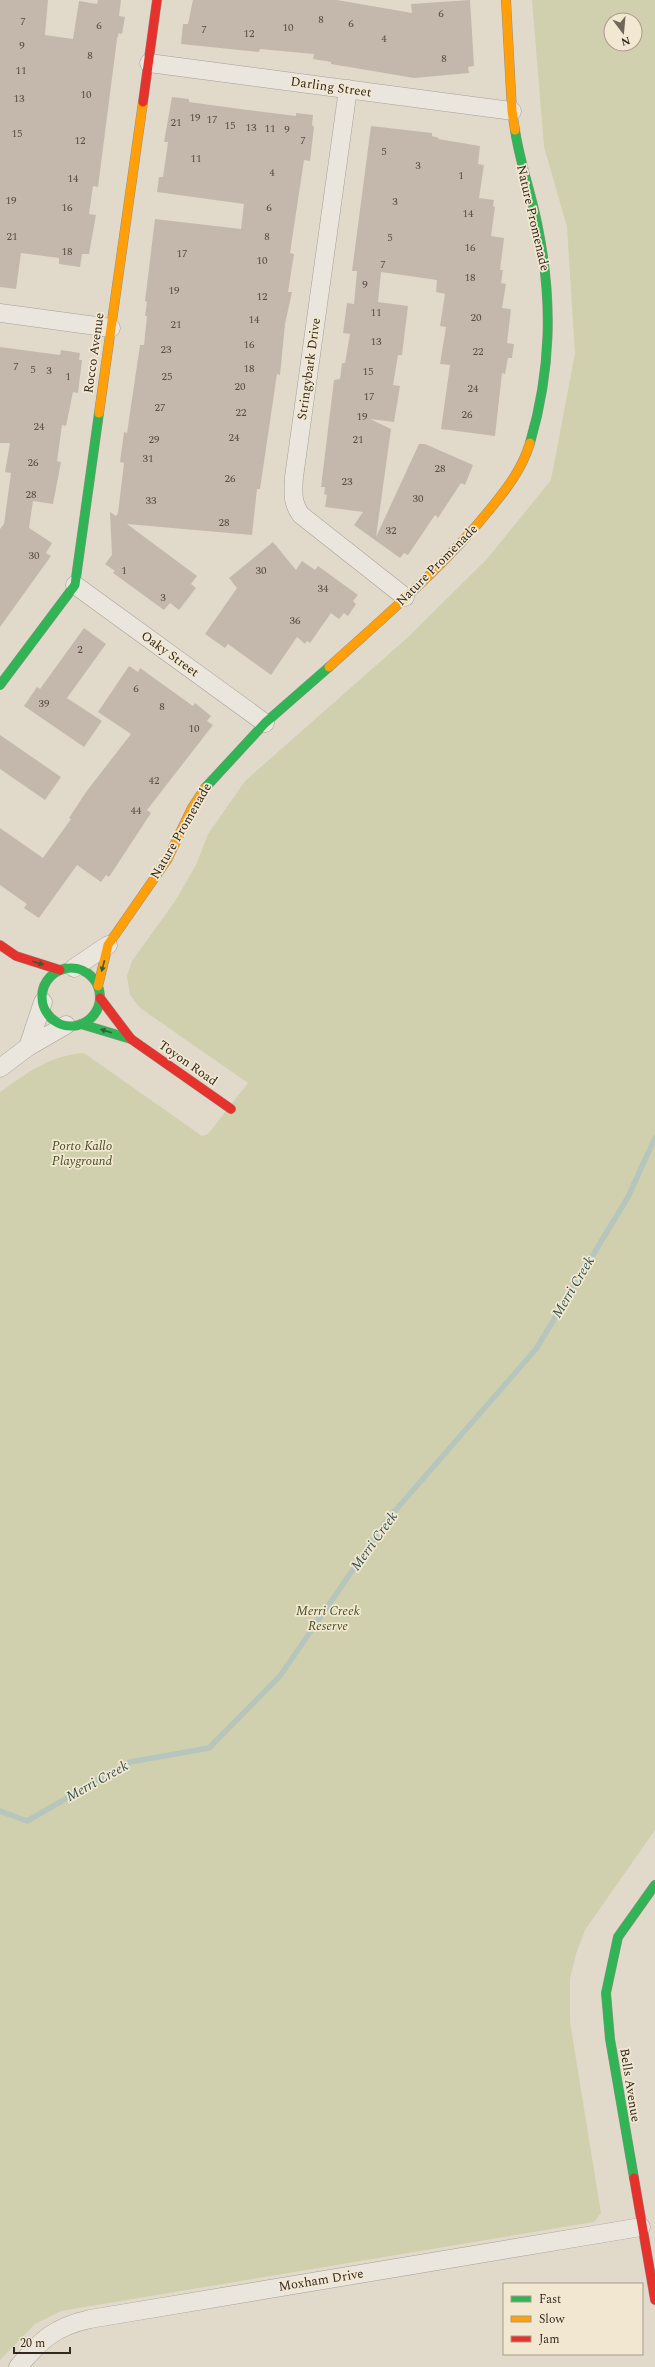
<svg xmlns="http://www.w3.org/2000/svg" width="655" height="2367" viewBox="0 0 655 2367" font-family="Spectral,serif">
	<rect width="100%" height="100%" fill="#e1dacb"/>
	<!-- green -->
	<path fill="#d0d0ae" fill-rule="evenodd" d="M532 0H655V1830L585 1930 576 1954 570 1979V2022L601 2213 594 2222 61 2311 35 2324 0 2360V1092C27 1073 50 1055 84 1053L202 1136 208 1134 248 1083 140 1008 130 995 127 976 132 961 175 901 196 865 208 834 245 781 407 638 487 559 551 480 575 353 567 227 544 147ZM611 20H635V44H611Z"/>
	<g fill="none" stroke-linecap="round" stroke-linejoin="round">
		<!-- stream -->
		<path stroke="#b6c6bc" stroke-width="5.5" d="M0 1811 27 1821 130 1762 209 1748 280 1676 387 1520 536 1349 628 1197 655 1138"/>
	</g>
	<!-- building -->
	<path fill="#c4b8ac" d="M0 0H48L45 35 73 39 79 1 97 4 98 0H121L119 16 125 17 122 34 119 33 117 39 98 187 93 186 89 214 96 215 89 254H82L80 267 59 264V258L21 253 16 289 0 287Z
		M193 0H337L412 13 411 4 470 0 474 66 468 67 469 73 414 78 331 64V62L313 59 314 54 260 49 259 52 181 44 183 24H188Z
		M172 97 189 99V102L240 109 296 116V113L313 115 312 125 314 127 310 161 304 160 290 253 294 254 288 292H292L285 324 280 375 277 374 260 489H257L252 535 127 524 197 576 191 584 196 588 179 610 170 603 164 610 113 573 115 571 105 564 112 555 110 512 116 516 118 513 124 463 120 462 124 432 127 433 140 345H144L147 316H145L147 302 145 301 155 219 241 229 244 204 157 192 159 177H163L168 142H164Z
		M371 126 432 133V136L439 138 438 139 480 146 478 164 484 165 479 198 494 200 493 206 495 207 491 236 504 238 500 270H503L501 283 506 284 502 308 511 309 507 343 514 344 512 358H508L505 374 502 373 495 436 441 429 450 365 440 364 446 327 440 326 445 294 436 292 437 280 381 272 378 302 408 306 402 355H398L393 385 400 386 394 422 370 419 391 429 376 537 419 444H425L473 465 465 485 461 483 438 518 435 515 408 555 404 553 400 558 354 525 363 512 325 507 327 495 324 494 325 487H321L334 380 340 379 342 363H345L350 334 343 333 347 303 354 304 357 271H352Z
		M0 347 60 355 61 350 80 353 79 360H82L78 393 73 392 66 426 62 425 57 461 61 462 53 504 33 501 29 528 52 543 46 553 51 556 0 627V529L4 524 11 473 5 472 10 443H0Z
		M273 542 296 570 302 561 315 570 318 566 358 595 353 601 356 604 348 616 344 613 339 619 331 613 310 643 307 641 305 644 297 637 271 675 228 644 225 648 205 634 237 588 229 578Z
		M84 628 106 644 67 698 102 721 84 747 24 706 37 687 40 689Z
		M129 666 138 672 140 668 193 706 195 703 211 716 207 721 213 725 147 810 151 813 109 877 106 875 101 882 77 865 39 918 24 908 27 904 0 885V828L43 858 71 819 69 818 86 792 131 734 98 712Z
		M0 735 61 777 45 800 0 769Z"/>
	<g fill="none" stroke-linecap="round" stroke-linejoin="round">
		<!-- street casing -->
		<g stroke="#a69f95" stroke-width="19">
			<path id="street" d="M149 63 512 111
				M348 89 294 477C293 492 292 503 301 515L405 597
				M0 313 111 328
				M75 585 265 723
				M74 968 108 945
				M28 1047 43 1002
				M0 1068 28 1047 66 1025
				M18 2367C41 2340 54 2327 90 2319L641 2227"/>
		</g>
		<!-- fast casing -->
		<g stroke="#968f84" stroke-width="10">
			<path id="fast" d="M515 130C520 164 532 195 538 228 553 302 551 371 530 443
				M0 685 75 585 99 413
				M205 788 265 723 329 667
				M42 997a29 29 0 1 1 58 0a29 29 0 1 1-58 0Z
				M81 1024 131 1039
				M634 2178 610 2039 606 1993 618 1937 655 1885"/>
		</g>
		<!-- slow casing -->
		<g stroke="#968f84" stroke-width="10">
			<path id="slow" d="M506 0 512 111 515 130
				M99 413 143 102
				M329 667C385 616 444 567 491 508 508 487 522 469 530 443
				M98 986 108 945 167 860 192 808 205 788"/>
		</g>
		<!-- jam casing -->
		<g stroke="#968f84" stroke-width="10">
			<path id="jam" d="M143 102 157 0
				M0 945 16 956 60 970
				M100 998 131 1039 231 1109
				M634 2178 655 2300"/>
		</g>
		<!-- street -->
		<use href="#street" stroke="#eae5dd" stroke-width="18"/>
		<!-- fast -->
		<use href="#fast" stroke="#30b455" stroke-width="9"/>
		<!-- slow -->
		<use href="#slow" stroke="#ff9f0a" stroke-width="9"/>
		<!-- jam -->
		<use href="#jam" stroke="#e5322d" stroke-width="9"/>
	</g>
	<!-- one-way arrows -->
	<defs><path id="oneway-solid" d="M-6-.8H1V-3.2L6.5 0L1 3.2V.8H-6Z"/></defs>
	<g fill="#326034">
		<use href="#oneway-solid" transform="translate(38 963) rotate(18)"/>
		<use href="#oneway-solid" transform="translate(103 966) rotate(105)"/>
		<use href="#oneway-solid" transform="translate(106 1031) rotate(-163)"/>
	</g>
	<g text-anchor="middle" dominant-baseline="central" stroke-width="3.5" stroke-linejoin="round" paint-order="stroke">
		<!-- number labels -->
		<g font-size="11" fill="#574c42">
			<text x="441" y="13">6</text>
			<text x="321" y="19">8</text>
			<text x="23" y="21">7</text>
			<text x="351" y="23">6</text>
			<text x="99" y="25">6</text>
			<text x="288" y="27">10</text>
			<text x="204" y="29">7</text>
			<text x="249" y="33">12</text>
			<text x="384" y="38">4</text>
			<text x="22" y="45">9</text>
			<text x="90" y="55">8</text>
			<text x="444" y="58">8</text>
			<text x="21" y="70">11</text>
			<text x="86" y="94">10</text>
			<text x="19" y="98">13</text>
			<text x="195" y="117">19</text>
			<text x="212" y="119">17</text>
			<text x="176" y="122">21</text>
			<text x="230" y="125">15</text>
			<text x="251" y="127">13</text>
			<text x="270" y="128">11</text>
			<text x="287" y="129">9</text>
			<text x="17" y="133">15</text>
			<text x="80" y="140">12</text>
			<text x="303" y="140">7</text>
			<text x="384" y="151">5</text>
			<text x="196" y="158">11</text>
			<text x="418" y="165">3</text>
			<text x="272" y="172">4</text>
			<text x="461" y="175">1</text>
			<text x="73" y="178">14</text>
			<text x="11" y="200">19</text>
			<text x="395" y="201">3</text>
			<text x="67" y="207">16</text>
			<text x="269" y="207">6</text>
			<text x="468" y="213">14</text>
			<text x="12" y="236">21</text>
			<text x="267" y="236">8</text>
			<text x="390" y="237">5</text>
			<text x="470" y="247">16</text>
			<text x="67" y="251">18</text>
			<text x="182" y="253">17</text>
			<text x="262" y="260">10</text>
			<text x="383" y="264">7</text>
			<text x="470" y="277">18</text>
			<text x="365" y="284">9</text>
			<text x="174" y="290">19</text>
			<text x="262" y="296">12</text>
			<text x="376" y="312">11</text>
			<text x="476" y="317">20</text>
			<text x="254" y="319">14</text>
			<text x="176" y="324">21</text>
			<text x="376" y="341">13</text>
			<text x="249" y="344">16</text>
			<text x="166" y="349">23</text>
			<text x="478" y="351">22</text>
			<text x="16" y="366">7</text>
			<text x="249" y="368">18</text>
			<text x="33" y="369">5</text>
			<text x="49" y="370">3</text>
			<text x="368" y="371">15</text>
			<text x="68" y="376">1</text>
			<text x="167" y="376">25</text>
			<text x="240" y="386">20</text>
			<text x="473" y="388">24</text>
			<text x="369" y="396">17</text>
			<text x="160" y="407">27</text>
			<text x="241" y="412">22</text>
			<text x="467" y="414">26</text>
			<text x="362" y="416">19</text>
			<text x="39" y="426">24</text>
			<text x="234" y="437">24</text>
			<text x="154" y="439">29</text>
			<text x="358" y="439">21</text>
			<text x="148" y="458">31</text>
			<text x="33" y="462">26</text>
			<text x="440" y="468">28</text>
			<text x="230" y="478">26</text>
			<text x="347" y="481">23</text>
			<text x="31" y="494">28</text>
			<text x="418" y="498">30</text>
			<text x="151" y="500">33</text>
			<text x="224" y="522">28</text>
			<text x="391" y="530">32</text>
			<text x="34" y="555">30</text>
			<text x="124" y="570">1</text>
			<text x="261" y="570">30</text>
			<text x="323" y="588">34</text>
			<text x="163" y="597">3</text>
			<text x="295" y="620">36</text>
			<text x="80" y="649">2</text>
			<text x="136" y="688">6</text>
			<text x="44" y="703">39</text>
			<text x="162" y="706">8</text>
			<text x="194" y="728">10</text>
			<text x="154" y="780">42</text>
			<text x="136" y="810">44</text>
		</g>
		<!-- street labels -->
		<g font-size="13" fill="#33281e" stroke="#f2e8d1">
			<text transform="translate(331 87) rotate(8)">Darling Street</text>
			<text transform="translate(533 218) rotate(77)">Nature Promenade</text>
			<text transform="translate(94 353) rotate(-82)">Rocco Avenue</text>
			<text transform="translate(309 369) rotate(-82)">Stringybark Drive</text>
			<text transform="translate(437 565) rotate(-45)">Nature Promenade</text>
			<text transform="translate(170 654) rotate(36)">Oaky Street</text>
			<text transform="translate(181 831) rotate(-60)">Nature Promenade</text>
			<text transform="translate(188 1063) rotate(35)">Toyon Road</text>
			<text transform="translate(630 2085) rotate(81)">Bells Avenue</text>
			<text transform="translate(321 2280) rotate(-9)">Moxham Drive</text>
		</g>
		<!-- park labels -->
		<g font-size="13" font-style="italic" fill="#454e26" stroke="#f2e8d1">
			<text x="82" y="1146">Porto Kallo<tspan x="82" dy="15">Playground</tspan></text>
			<text x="328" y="1611">Merri Creek<tspan x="328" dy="15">Reserve</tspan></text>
		</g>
		<!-- water labels -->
		<g font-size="14" font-style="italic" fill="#2e524f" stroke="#f2e8d1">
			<text transform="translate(573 1287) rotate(-59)">Merri Creek</text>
			<text transform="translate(374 1541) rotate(-54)">Merri Creek</text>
			<text transform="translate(97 1781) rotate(-29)">Merri Creek</text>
		</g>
	</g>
	<!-- legend -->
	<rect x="503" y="2283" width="140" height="72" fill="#f2e8d1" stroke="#a69b89"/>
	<rect x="511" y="2296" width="20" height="6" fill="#30b455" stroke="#a69b89"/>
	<text x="539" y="2303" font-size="12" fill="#33281e">Fast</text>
	<rect x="511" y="2316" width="20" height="6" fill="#ff9f0a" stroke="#a69b89"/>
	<text x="539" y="2323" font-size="12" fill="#33281e">Slow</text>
	<rect x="511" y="2336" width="20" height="6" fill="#e5322d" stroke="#a69b89"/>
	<text x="539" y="2343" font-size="12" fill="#33281e">Jam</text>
	<!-- north arrow -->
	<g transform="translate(623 32) rotate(164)"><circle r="19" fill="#f2e8d1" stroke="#a69b89"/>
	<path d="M0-3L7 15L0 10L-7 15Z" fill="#70665b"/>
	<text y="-6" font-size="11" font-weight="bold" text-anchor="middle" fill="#33281e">N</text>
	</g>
	<!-- scale -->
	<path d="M14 2347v6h56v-6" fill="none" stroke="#33281e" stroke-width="2"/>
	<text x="20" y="2347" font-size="12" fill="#33281e" stroke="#f2e8d1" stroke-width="3" paint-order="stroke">20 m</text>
</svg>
